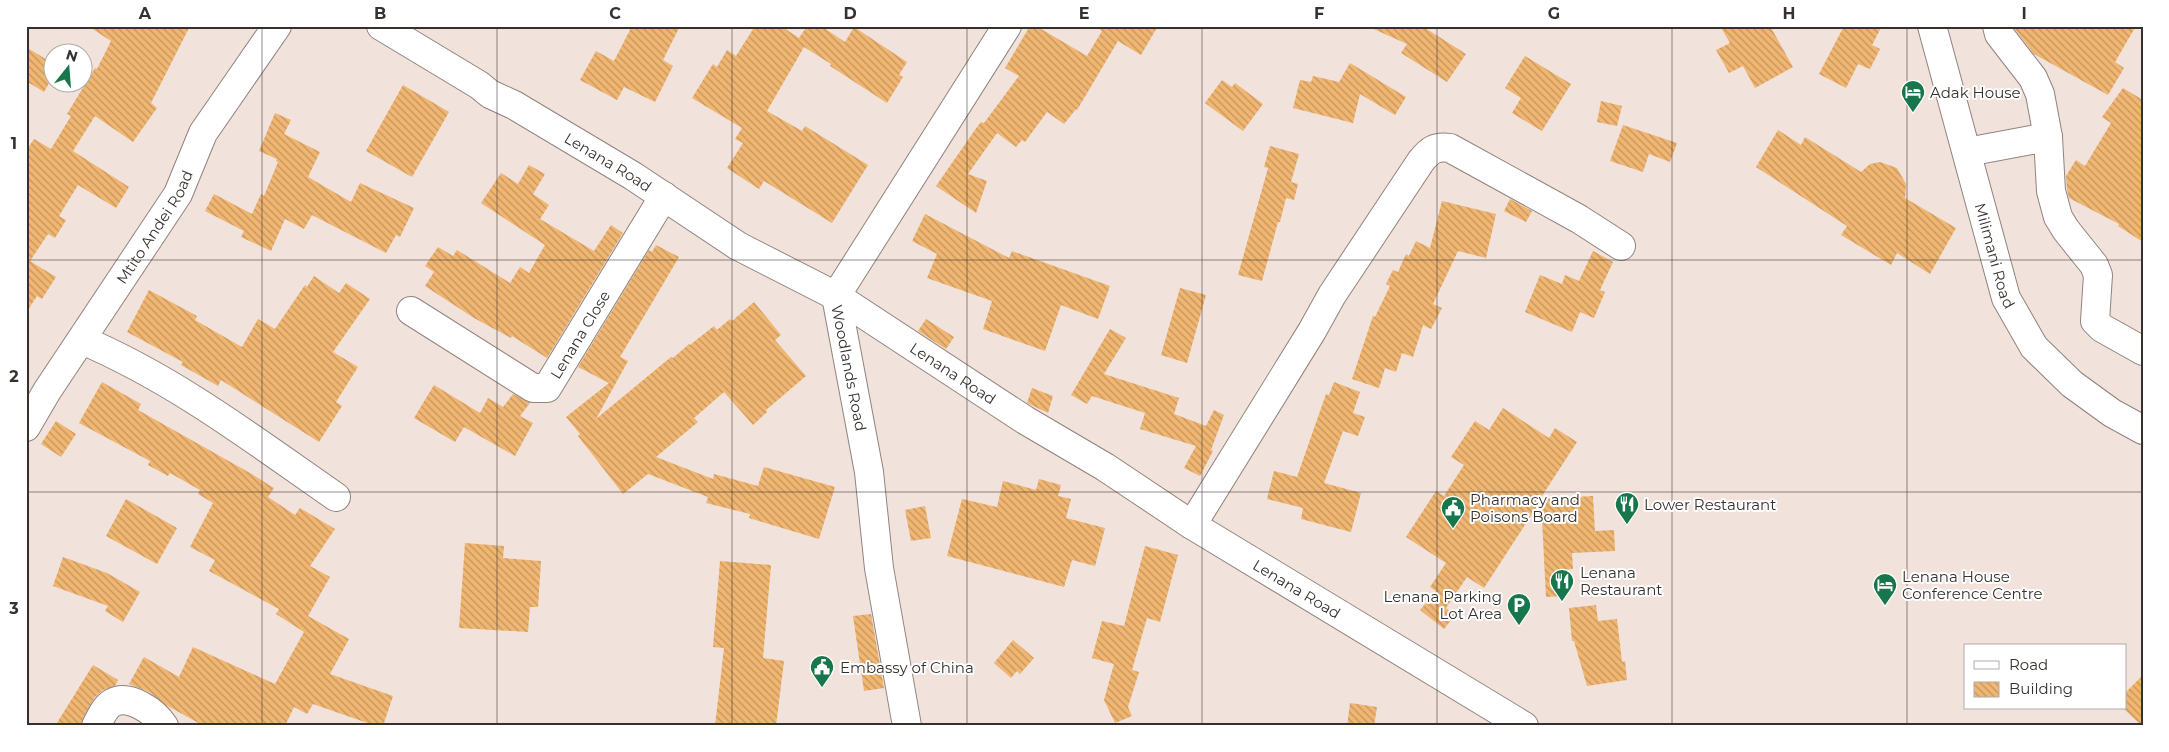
<svg xmlns="http://www.w3.org/2000/svg" width="2169" height="752" viewBox="0 0 2169 752" font-family="Montserrat,sans-serif">
	<defs>
		<pattern id="building-back-hatch" width="6" height="6" patternUnits="userSpaceOnUse" patternTransform="scale(1.25)"><rect width="6" height="6" fill="#f0b672"/><path d="M-1 5l2 2M0 0l6 6M5-1l2 2" fill="none" stroke="#c3955e"/></pattern>
	</defs>
	<rect width="100%" height="100%" fill="#f1e2db"/>
	<!-- building -->
	<path fill="url(#building-back-hatch)" d="M88 26H190L151 103 157 108 133 142 95 116 73 151 129 187 116 208 78 185 59 216 66 220 55 238 48 234 30 261 56 277 42 299 37 296 26 313V151L34 139 51 149 71 116 67 114 95 68 97 69 111 41Z
		M632 26H680L663 60 673 66 655 102 624 87 617 100 580 80 596 51 614 61Z
		M755 26H781L799 38 807 26H821L845 42 854 27 907 62 899 75 903 77 887 103 830 66 831 64 804 47 767 111 802 131 805 126 868 165 832 223 764 181 759 189 727 168 743 143 735 139 742 128 692 98 713 64 717 67 727 50 736 56Z
		M1030 26H1036L1087 56 1102 31 1095 26H1158L1141 55 1118 41 1077 110 1076 109 1064 124 1047 112 1025 142 1022 140 1016 147 997 133 968 174 987 181 976 213 936 186 977 127 981 122 984 123 1019 76 1005 68Z
		M1367 26H1422L1466 54 1447 82 1401 53 1407 44Z
		M1720 26H1770L1793 67 1755 88 1743 66 1729 73 1716 50 1730 43Z
		M1844 26H1882L1872 45 1880 49 1870 69 1858 64 1846 88 1819 74Z
		M2015 26H2136L2115 62 2124 68 2108 95 2034 54 2014 28Z
		M26 47 52 63V78L44 92 26 81Z
		M1525 56 1571 84 1542 131 1512 113 1521 98 1505 88Z
		M1350 63 1406 97 1395 115 1360 94 1353 123 1293 108 1300 80 1311 82 1313 76 1339 82Z
		M1222 80 1232 87 1235 83 1263 104 1243 131 1205 103Z
		M403 85 449 112 412 177 366 151Z
		M2123 88 2143 100V242L2118 226 2119 224 2069 198 2067 189 2066 176 2076 160 2085 166 2111 123 2102 117Z
		M1601 101 1622 106 1617 126 1597 122Z
		M275 113 291 120 284 134 320 152 308 177 351 202 360 183 414 208 400 237 396 235 386 253 312 215 304 229 285 219 271 251 241 237 244 231 205 211 214 194 252 214 261 194 264 196 278 162 276 161 277 159 259 151Z
		M1623 125 1677 143 1670 162 1649 154 1643 172 1610 161Z
		M1778 130 1801 145 1805 137 1861 172 1870 164 1880 162 1897 168 1906 184 1905 198 1956 228 1930 274 1897 253 1891 265 1841 235 1847 226 1756 167Z
		M1270 146 1299 154 1291 182 1298 184 1294 200 1286 198 1280 222H1278L1262 281 1238 275 1268 168 1264 167Z
		M529 165 545 174 533 194 549 205 540 219 594 251 611 225 623 233 547 358 512 336 511 338 474 318 425 286 434 272 425 266 438 247 453 256 457 250 510 283 520 267 529 273 545 245 481 203 501 173 518 184Z
		M1510 199 1532 211 1526 222 1504 211Z
		M1442 201 1496 214 1486 258 1458 251 1433 304 1442 308 1431 329 1423 325 1413 357 1402 353 1396 372 1385 368 1379 388 1352 379 1373 316 1375 317 1390 286 1386 284 1393 270 1398 272 1406 254 1409 256 1416 241 1430 248Z
		M925 214 1009 258 1012 251 1110 286 1098 319 1061 305 1045 351 983 329 992 301 927 278 937 254 912 241Z
		M656 245 679 257 620 357 628 361 596 419 671 357 673 358 689 344 690 345 714 326 717 330 730 319 732 321 754 302 781 335 775 340 806 376 766 410 767 412 753 425 724 392 694 418 698 422 656 457 713 479 714 474 758 486 764 467 835 487 819 539 749 518 750 514 706 503 708 497 648 474 623 494 578 436 580 434 566 417 609 383 578 367 649 250 652 252Z
		M1593 251 1613 262 1600 290 1605 292 1594 318 1580 312 1572 332 1525 312 1540 275 1562 284 1565 275 1579 281Z
		M314 276 339 293 346 283 370 299 333 352 358 367 336 402 342 406 319 442 221 380 218 386 181 365 183 362 127 332 149 290 197 316 195 320 242 347 258 319 275 329 305 285 307 287Z
		M1180 288 1206 295 1187 363 1161 355Z
		M926 319 954 337 946 349 918 331Z
		M1110 329 1126 338 1104 374 1179 398 1174 414 1206 426 1214 410 1224 415 1211 450 1213 451 1200 476 1184 468 1196 446 1140 429 1145 413 1092 396 1087 404 1071 395Z
		M102 382 141 404 138 410 250 473 274 488 268 497 295 515 300 508 335 529 310 566 330 577 308 616 349 639 330 674 393 696 383 726H376L313 704 307 714 294 707 285 726H204L166 705 149 692 129 684 144 657 179 677 193 647 275 684 304 632 276 614 279 609 209 571 215 560 190 547 213 503 198 494 200 490 170 473 168 476 148 465 150 461 79 423Z
		M1334 382 1360 392 1353 413 1365 417 1358 436 1343 431 1324 483 1361 493 1351 532 1301 519 1303 508 1267 499 1274 471 1297 477 1326 394 1329 395Z
		M434 385 480 413 488 398 503 407 513 394 530 403 520 416 533 423 515 456 464 427 455 442 414 418Z
		M1032 388 1053 396 1048 413 1027 403Z
		M1503 408 1549 438 1555 428 1577 442 1540 499 1593 496 1595 531 1614 530 1615 551 1572 553 1573 569 1562 570 1564 596 1546 597 1541 500 1484 588 1467 577 1446 608 1455 615 1444 629 1420 610 1436 591 1430 587 1446 563 1406 537 1436 491 1444 496 1464 465 1451 457 1475 421 1489 430Z
		M56 421 76 434 61 457 41 444Z
		M1039 479 1061 485 1058 496 1071 499 1066 518 1105 528 1095 566 1072 560 1064 587 947 556 962 499 997 507 1003 481 1036 490Z
		M126 499 177 528 157 564 106 536Z
		M925 506 931 538 911 541 905 510Z
		M465 543 504 546 503 558 541 561 538 607H530L528 632 459 628Z
		M1145 546 1178 555 1160 622 1147 618 1132 670 1139 672 1128 707 1132 716 1115 723 1104 700 1114 664 1092 658 1102 621 1124 626Z
		M63 557 107 573 140 592 123 622 105 611 108 606 53 586Z
		M720 561 771 565 763 658 784 661 776 726H715L724 648 713 647Z
		M1596 605 1598 621 1617 619 1622 662 1625 661 1627 680 1587 686 1574 641H1572L1569 608Z
		M871 614 884 688 864 691 853 616Z
		M1013 640 1034 658 1020 674 1017 671 1011 678 994 663Z
		M93 665 118 680 115 686 103 690 95 697 84 716 81 726H55Z
		M2143 675V726H2142L2125 710V693Z
		M1350 703 1377 707 1374 726H1347Z"/>
	<g fill="none" stroke-linecap="round" stroke-linejoin="round">
		<!-- minor casing -->
		<g stroke="#90837d" stroke-width="30">
			<g id="minor">
				<path id="s1" d="M381 26 479 85 490 94 514 105 633 176 738 246 836 296 1025 420 1105 467 1192 525 1524 726"/>
				<path id="s2" d="M1932 26 2006 298 2034 347 2072 384 2112 413 2143 430"/>
				<path d="M1997 26 1999 34 2033 78 2040 94 2048 137 2051 191 2058 217 2066 230 2094 265 2098 275 2095 321 2102 328 2143 351"/>
				<path d="M1967 152 2048 137"/>
				<path id="s3" d="M411 311 533 388H547L664 196"/>
				<path d="M82 340C174 379 254 440 336 497"/>
				<path id="s4" d="M26 427 47 391 178 194 203 133 277 26"/>
				<path d="M1192 525 1312 331 1332 295 1421 161C1430 150 1435 146 1450 148L1579 219 1621 246"/>
				<path d="M96 726C100 718 105 707 112 703 129 693 155 712 164 726"/>
				<path d="M907 726 879 568 869 472 836 296 1007 26"/>
			</g>
		</g>
		<!-- minor -->
		<use href="#minor" stroke="#fff" stroke-width="28"/>
	</g>
	<!-- grid -->
	<path fill="none" stroke="#36312e" stroke-width="1" stroke-opacity="0.55" d="M262 26V726M497 26V726M732 26V726M967 26V726M1202 26V726M1437 26V726M1672 26V726M1907 26V726M26 260H2143M26 492H2143"/>
	<!-- icons -->
	<defs>
		<g id="hotel-pin" transform="scale(1.25)"><path d="M0 17L-7.5 6A9.5 9.5 0 1 1 7.5 6Z" fill="#18764c" stroke="#fff"/><path d="M-6-4.5h1.5V1H6V5H4.5V3h-9V5H-6ZM-4 0a1.8 1.8 0 1 1 3.6 0ZM.5 0V-2.5h3Q6-2.5 6 0Z" fill="#fff"/></g>
		<g id="restaurant-pin" transform="scale(1.25)"><path d="M0 17L-7.5 6A9.5 9.5 0 1 1 7.5 6Z" fill="#18764c" stroke="#fff"/><path d="M-5-6h1v4h1v-4h1v4h1v-4h1v5L-1.5 .5V6h-2V.5L-5-1ZM5-6V6H3V1.5H1.5Q1.5-4 5-6Z" fill="#fff"/></g>
		<g id="civic-pin" transform="scale(1.25)"><path d="M0 17L-7.5 6A9.5 9.5 0 1 1 7.5 6Z" fill="#18764c" stroke="#fff"/><path d="M-.6-6.5H3V-4.5H.6V-3L4-1V1h2V6H-6V1h2V-1L-.6-3ZM-1.2 2.5V6h2.4V2.5Z" fill="#fff"/></g>
		<g id="parking-pin" transform="scale(1.25)"><path d="M0 17L-7.5 6A9.5 9.5 0 1 1 7.5 6Z" fill="#18764c" stroke="#fff"/><path d="M-3.5-5.5H1a3.5 3.5 0 0 1 0 7H-1V5.5H-3.5ZM-1-3.4V-.6H.8a1.4 1.4 0 0 0 0-2.8Z" fill="#fff"/></g>
	</defs>
	<g fill-rule="evenodd">
		<use href="#hotel-pin" x="1913" y="92"/>
		<use href="#restaurant-pin" x="1627" y="504"/>
		<use href="#civic-pin" x="1453" y="508"/>
		<use href="#restaurant-pin" x="1562" y="581"/>
		<use href="#hotel-pin" x="1885" y="585"/>
		<use href="#parking-pin" x="1519" y="605"/>
		<use href="#civic-pin" x="822" y="667"/>
	</g>
	<g text-anchor="middle" dominant-baseline="central" stroke-width="4" stroke-linejoin="round" paint-order="stroke">
		<!-- poi labels -->
		<g font-size="15" fill="#36312e" stroke="#fff" text-anchor="start">
			<text x="1930" y="92">Adak House</text>
			<text x="1470" y="499">Pharmacy and<tspan x="1470" dy="17">Poisons Board</tspan></text>
			<text x="1644" y="504">Lower Restaurant</text>
			<text x="1580" y="572">Lenana<tspan x="1580" dy="17">Restaurant</tspan></text>
			<text x="1902" y="576">Lenana House<tspan x="1902" dy="17">Conference Centre</tspan></text>
			<text x="1502" y="596" text-anchor="end">Lenana Parking<tspan x="1502" dy="17">Lot Area</tspan></text>
			<text x="840" y="667">Embassy of China</text>
		</g>
		<!-- street labels -->
		<g font-size="15" fill="#36312e" stroke="#fff">
			<text stroke="none"><textPath href="#s1" startOffset="265">Lenana Road</textPath></text>
			<text stroke="none"><textPath href="#s4" startOffset="238">Mtito Andei Road</textPath></text>
			<text stroke="none"><textPath href="#s2" startOffset="238">Milimani Road</textPath></text>
			<text stroke="none"><textPath href="#s3" startOffset="221">Lenana Close</textPath></text>
			<text transform="translate(849 368) rotate(79)">Woodlands Road</text>
			<text stroke="none"><textPath href="#s1" startOffset="670">Lenana Road</textPath></text>
			<text stroke="none"><textPath href="#s1" startOffset="1076">Lenana Road</textPath></text>
		</g>
	</g>
	<!-- border -->
	<rect width="2169" height="752" fill="none" stroke="#ffffff" stroke-width="55"/>
	<!-- legend -->
	<rect x="1964" y="644" width="162" height="65" fill="#ffffff" stroke="#afadab"/>
	<rect x="1974" y="661" width="25" height="8" fill="#ffffff" stroke="#afadab"/>
	<text x="2009" y="670" font-size="15" fill="#36312e">Road</text>
	<rect x="1974" y="682" width="25" height="15" fill="url(#building-back-hatch)" stroke="#afadab"/>
	<text x="2009" y="694" font-size="15" fill="#36312e">Building</text>
	<!-- north arrow -->
	<g transform="translate(68 68) rotate(17)"><circle r="24" fill="#ffffff" stroke="#afadab"/>
	<path d="M0-4L9 19L0 12L-9 19Z" fill="#18764c"/>
	<text y="-8" font-size="14" font-weight="bold" text-anchor="middle" fill="#36312e">N</text>
	</g>
	<rect x="28" y="28" width="2114" height="696" fill="none" stroke="#36312e" stroke-width="2"/>
	<g font-size="16" text-anchor="middle" font-weight="bold" fill="#36312e">
		<text x="145" y="19">A</text>
		<text x="380" y="19">B</text>
		<text x="615" y="19">C</text>
		<text x="850" y="19">D</text>
		<text x="1084" y="19">E</text>
		<text x="1319" y="19">F</text>
		<text x="1554" y="19">G</text>
		<text x="1789" y="19">H</text>
		<text x="2024" y="19">I</text>
		<text x="14" y="149">1</text>
		<text x="14" y="382">2</text>
		<text x="14" y="614">3</text>
	</g>
</svg>
